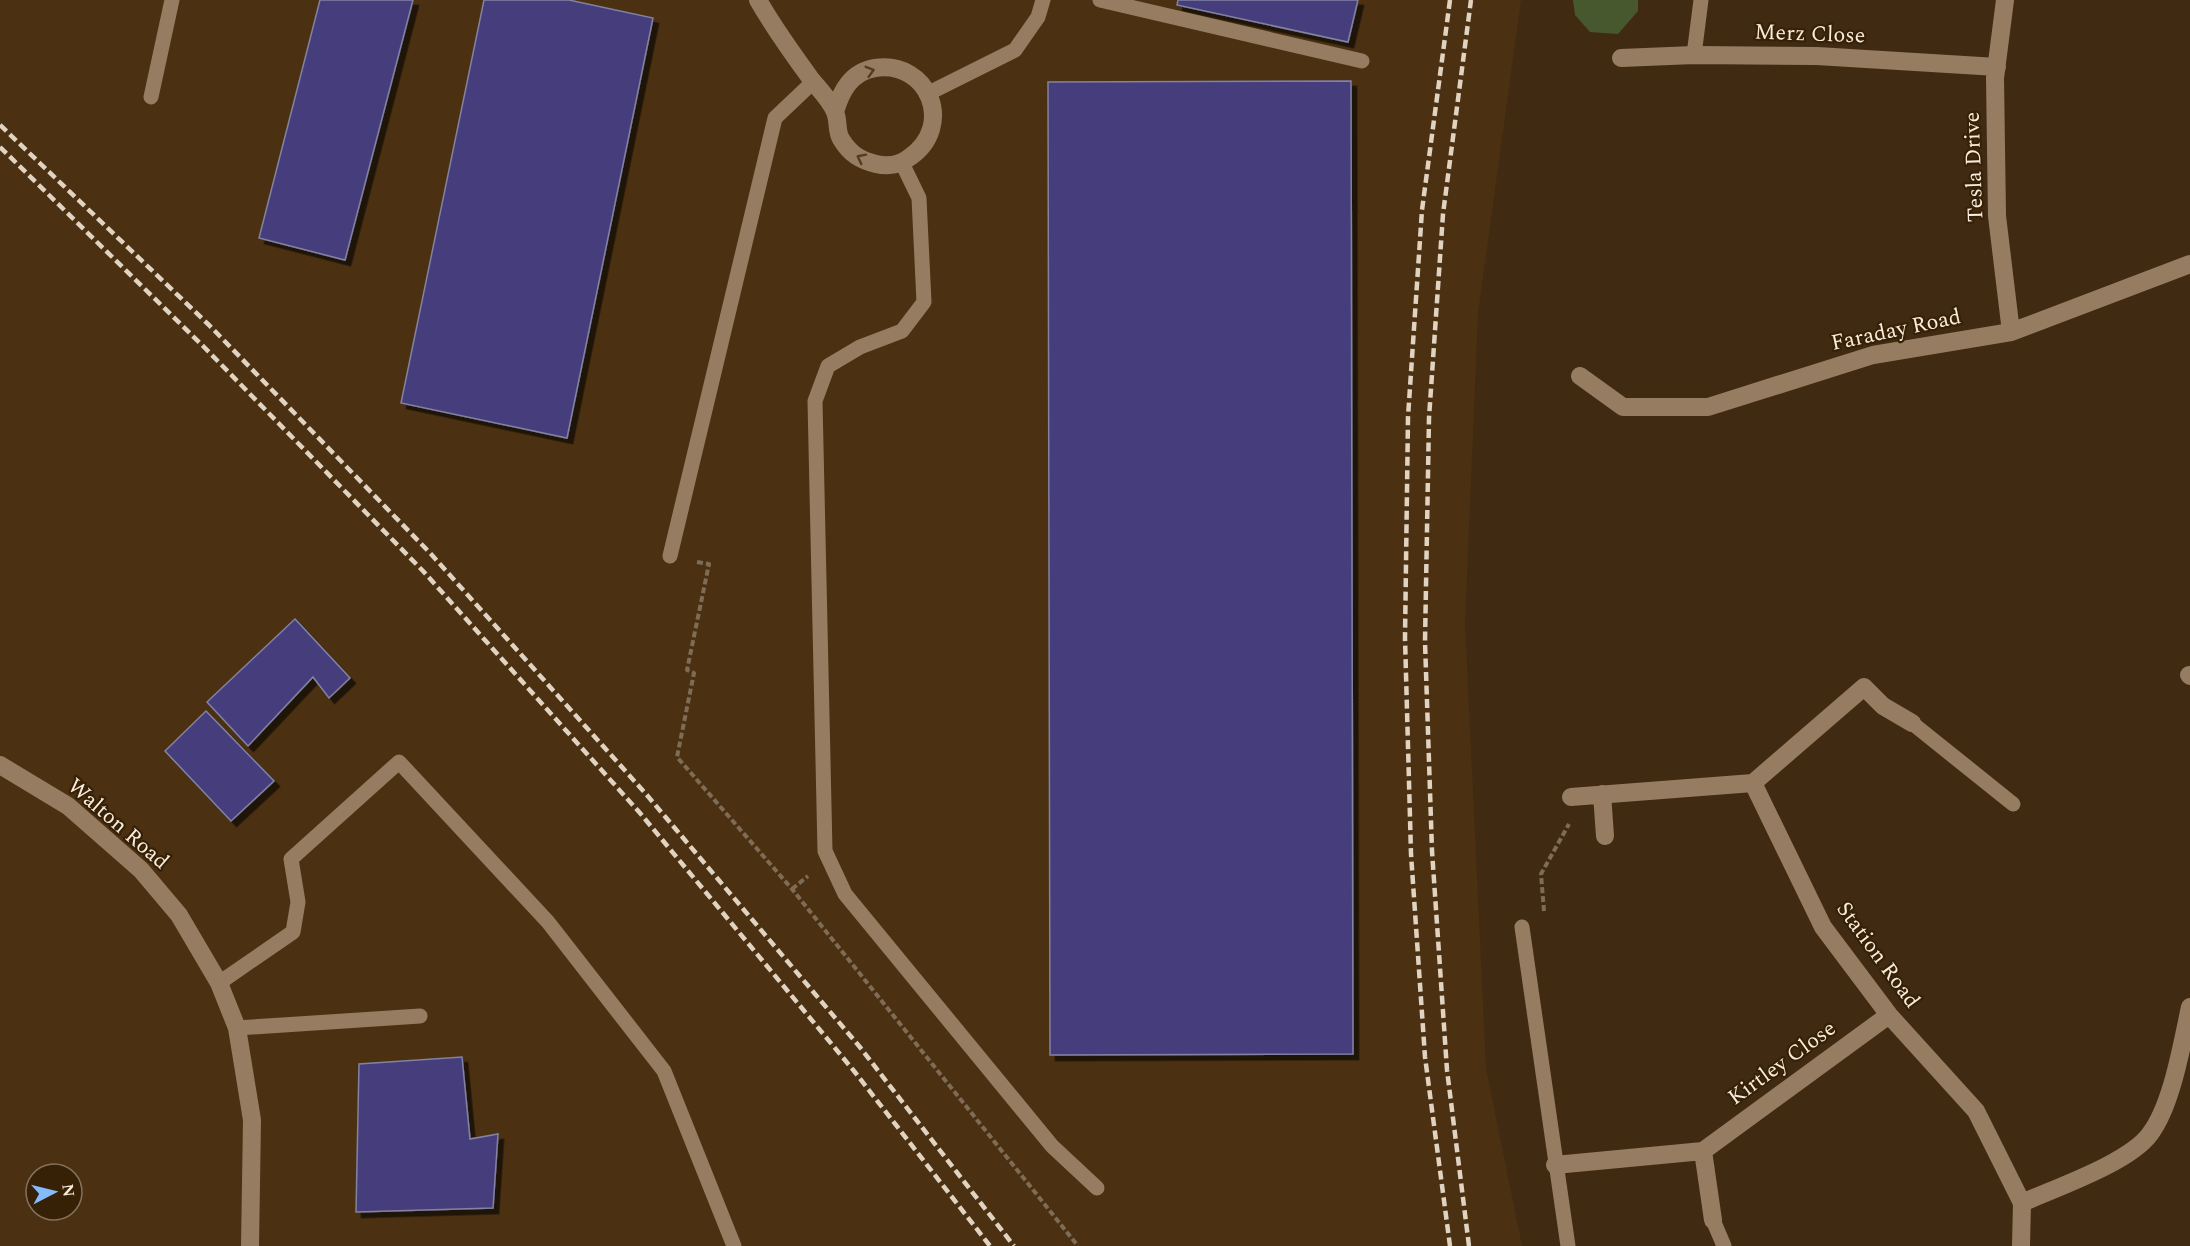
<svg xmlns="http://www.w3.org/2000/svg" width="2190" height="1246" viewBox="0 0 2190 1246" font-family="Spectral,serif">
	<defs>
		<filter id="shadow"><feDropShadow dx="5.5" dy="5.5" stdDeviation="0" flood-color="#0009"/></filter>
	</defs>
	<rect width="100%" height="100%" fill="#402b12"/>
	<!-- built -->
	<path fill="#4b3111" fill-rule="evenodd" d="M0 0H1521L1478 313 1465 623 1486 1068 1522 1246H0ZM36 1174H72V1210H36Z"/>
	<!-- green -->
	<path fill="#47582f" d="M1573 0H1638V11L1618 34 1590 32 1575 15Z"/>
	<!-- building -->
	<path fill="#443e7c" stroke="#8282a3" stroke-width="1.5" filter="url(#shadow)" d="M320 0H413L345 260 259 238Z
		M484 0H569L653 18 567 438 401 403Z
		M1178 0H1358L1348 42 1177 5Z
		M1351 81 1353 1054 1050 1055 1048 82Z
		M295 619 350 678 329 698 313 677 248 746 207 702Z
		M206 711 274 781 231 821 165 751Z
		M462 1057 470 1139 498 1134 493 1208 356 1212 359 1064Z"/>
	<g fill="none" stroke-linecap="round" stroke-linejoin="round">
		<!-- path -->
		<path stroke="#7f6c56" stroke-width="4" stroke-dasharray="6 3" stroke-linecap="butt" d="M697 562 709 564 687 670 694 673 677 757 792 889 1078 1246
			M792 889 808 876
			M1544 911 1541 874 1569 824"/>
		<!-- lane -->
		<path stroke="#967d62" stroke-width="15" d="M1100 0 1362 61
			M1694 55 1701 0
			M929 93 1015 50 1038 17 1043 0
			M151 97 172 0
			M902 163 919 198 924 302 902 331 860 347 828 366 815 401 825 851 845 894 1052 1146 1097 1188
			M670 556 775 118 813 82
			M1912 723 2013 804
			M1522 927 1568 1246
			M219 983 293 932 298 902 291 859 399 762 548 922 664 1071 734 1246
			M237 1028 420 1016
			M1713 1220 1724 1246"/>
		<!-- street -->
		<path stroke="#967d62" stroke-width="18" d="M758 0C774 28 792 53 811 79 819 89 831 101 835 112 839 121 836 131 841 139 850 154 860 160 876 164 889 167 900 165 910 157 955 126 929 60 875 68 851 72 841 91 835 112
			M2005 0 1995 78 1997 216 2011 332
			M1621 58 1694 55 1817 56 1997 67
			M1580 376 1623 407H1708L1873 355 2011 332 2190 264
			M2189 675 2190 676
			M0 765 68 806 141 870 179 915 219 983 237 1028 252 1120 250 1246
			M1753 783 1864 687 1883 706 1912 723
			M1602 794 1605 836
			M1571 797 1753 783 1823 927 1889 1015 1976 1111 2022 1203 2021 1246
			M1703 1151 1713 1220
			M1555 1165 1703 1151 1889 1015
			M2022 1203C2055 1188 2129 1163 2150 1134 2172 1105 2182 1044 2190 1007"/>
		<!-- rail -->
		<path stroke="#e1d3c2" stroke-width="4.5" stroke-dasharray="9 4.5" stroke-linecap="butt" d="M1450 0 1422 210 1408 417 1405 638 1411 854 1425 1057 1450 1246
			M0 125 209 325 431 554 646 794 859 1046 1014 1246
			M0 147 204 347 423 571 640 813 854 1071 990 1246
			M1469 1246 1447 1070 1432 851 1425 642 1429 418 1443 214 1471 0"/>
	</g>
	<!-- one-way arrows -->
	<defs><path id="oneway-chevron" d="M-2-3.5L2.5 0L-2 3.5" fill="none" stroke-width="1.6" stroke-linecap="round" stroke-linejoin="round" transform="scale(1.5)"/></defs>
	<g stroke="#533d22">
		<use href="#oneway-chevron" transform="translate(870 71) rotate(-16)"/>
		<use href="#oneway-chevron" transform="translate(861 158) rotate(-153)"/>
	</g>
	<g text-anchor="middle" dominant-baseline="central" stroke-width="4.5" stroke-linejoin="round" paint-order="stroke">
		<!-- street labels -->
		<g font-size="22" fill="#faecdd" stroke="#362107">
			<text transform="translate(1810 34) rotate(2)">Merz Close</text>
			<text transform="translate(1974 167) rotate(-92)">Tesla Drive</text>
			<text transform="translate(1896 330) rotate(-12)">Faraday Road</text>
			<text transform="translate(118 824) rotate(41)">Walton Road</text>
			<text transform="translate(1878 955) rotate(54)">Station Road</text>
			<text transform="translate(1782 1063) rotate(-36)">Kirtley Close</text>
		</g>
	</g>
	<!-- north arrow -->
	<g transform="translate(54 1192) rotate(83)"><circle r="28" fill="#362107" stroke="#84725d" stroke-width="1.5"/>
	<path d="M0-4.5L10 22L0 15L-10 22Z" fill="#84bcfb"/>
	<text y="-9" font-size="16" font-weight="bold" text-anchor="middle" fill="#faecdd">N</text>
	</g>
</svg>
